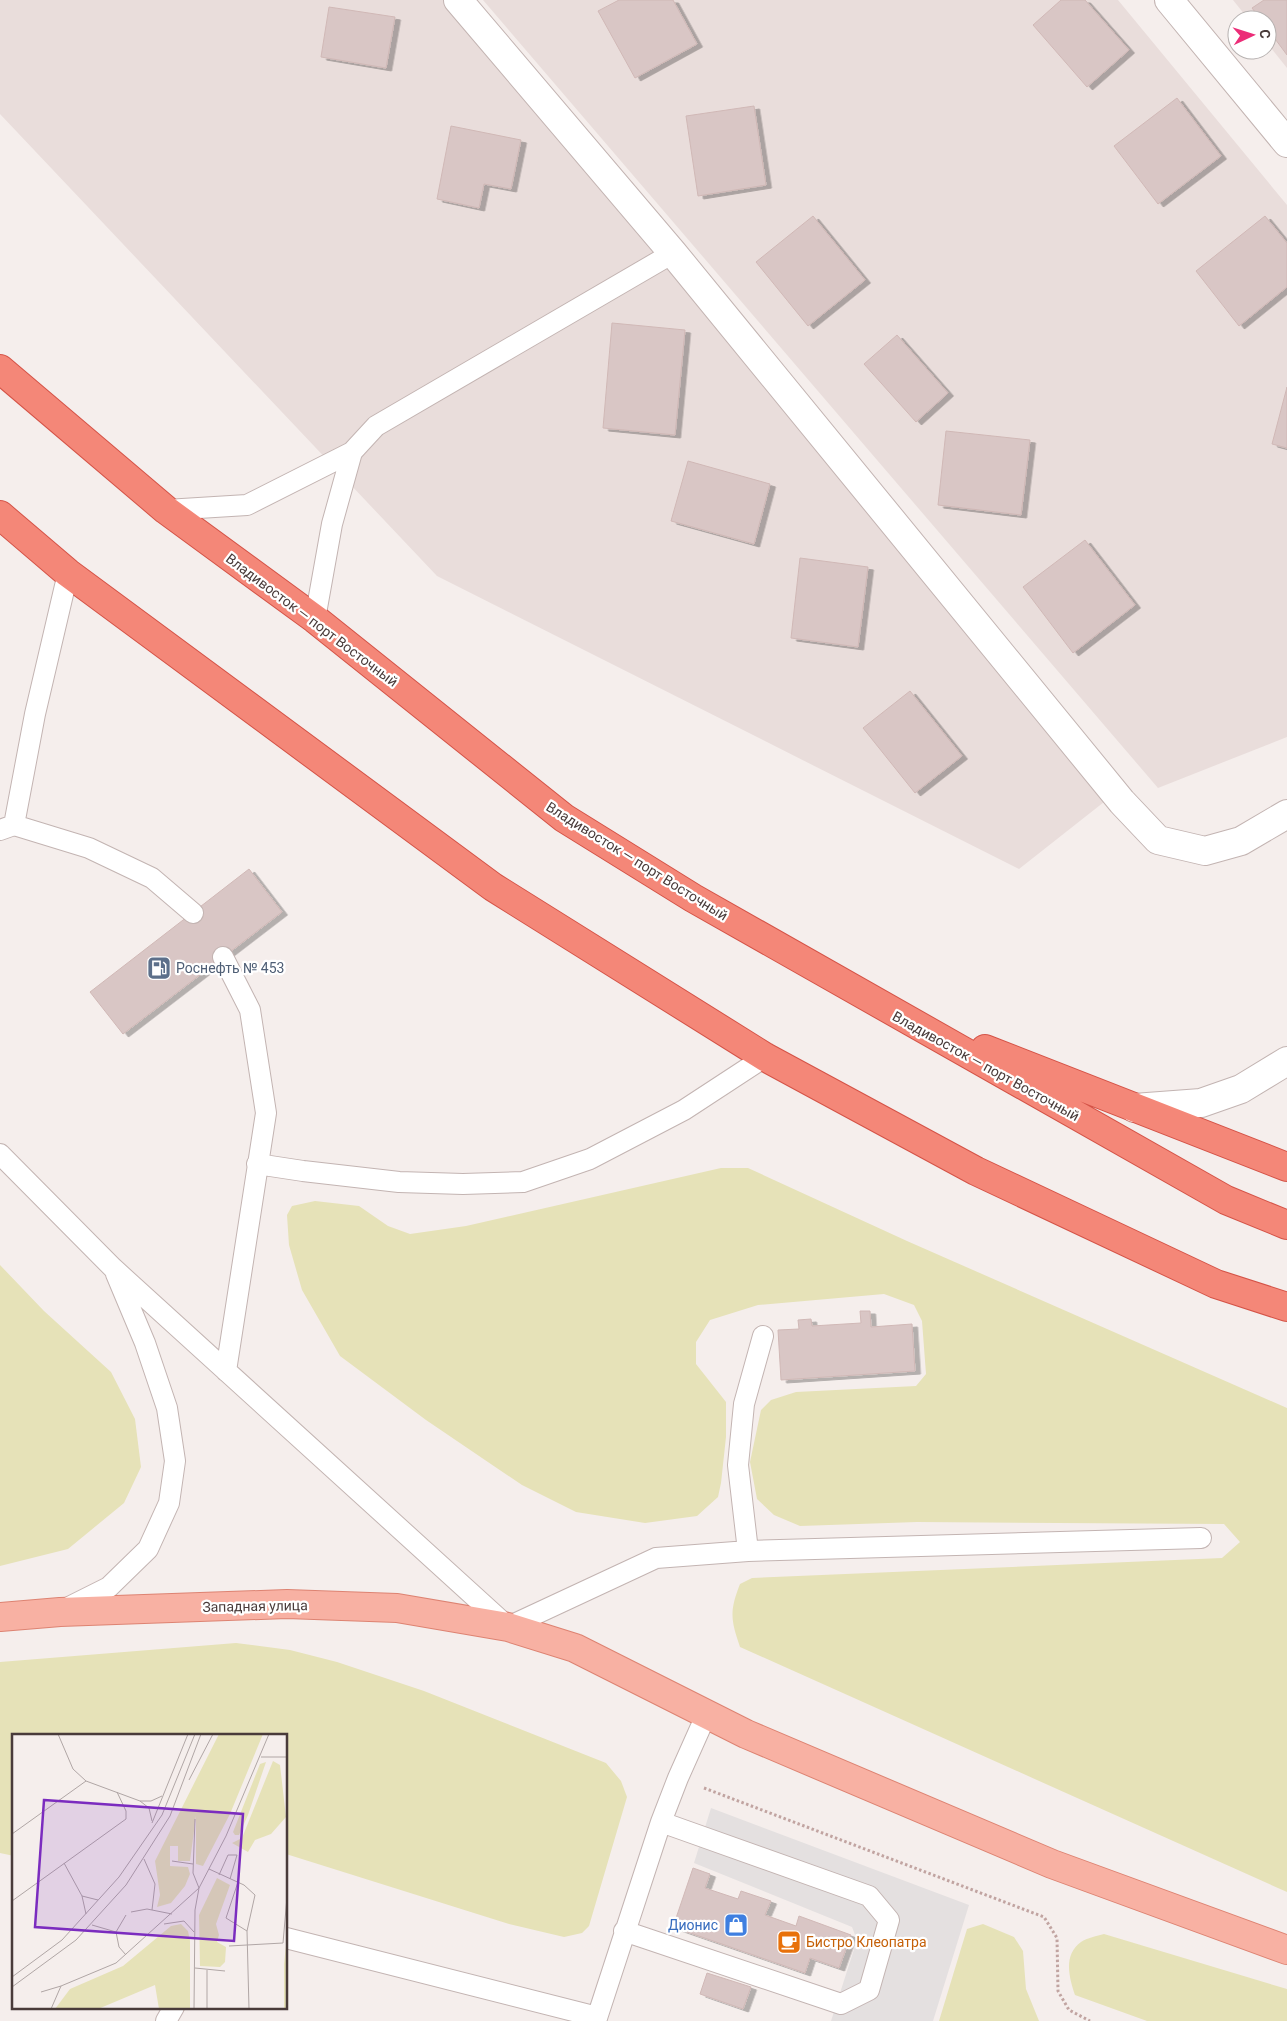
<svg xmlns="http://www.w3.org/2000/svg" width="1287" height="2021" viewBox="0 0 1287 2021" font-family="Roboto,sans-serif">
	<defs>
		<filter id="shadow"><feDropShadow dx="5.5" dy="3" stdDeviation="0" flood-color="#0004"/></filter>
	</defs>
	<rect width="100%" height="100%" fill="#f5eeec"/>
	<!-- residential -->
	<path fill="#e9dddb" d="M0 0H451L1104 802 1019 869 437 576 0 114Z
		M483 0H1118L1287 205V737L1158 788Z
		M1233 0H1287V68L1267 43V20H1249Z"/>
	<!-- green -->
	<path fill="#e6e2b8" d="M721 1168H748L907 1241 1287 1408V1892L740 1647C731 1620 729 1612 740 1584L752 1578 1222 1558 1240 1542 1224 1524 917 1522 800 1526 774 1515 757 1499 750 1462 761 1410 771 1400 796 1392 916 1386 926 1374 922 1321 914 1305 884 1294 758 1305 710 1320 696 1342V1364L726 1402V1437L721 1483 718 1497 697 1516 645 1523 576 1512 522 1485 426 1420 340 1356 302 1290 289 1245 287 1215 292 1206 315 1201 359 1206 388 1226 410 1234 466 1226Z
		M0 1265 44 1311 111 1372 135 1419 141 1467 124 1503 68 1549 0 1566Z
		M236 1643 290 1650 337 1662 424 1691 606 1763 621 1781 627 1797 589 1926 582 1933 564 1937 509 1924 286 1854V1735H14V1856L0 1853V1662Z
		M983 1924 1014 1937 1023 1951 1026 1989 1039 2021H939L967 1929Z
		M1104 1934 1287 1989V2021H1147L1075 1995C1069 1977 1063 1955 1081 1942 1087 1938 1097 1936 1104 1934Z"/>
	<!-- parking -->
	<path fill="#e4e0e0" d="M711 1808 969 1905 933 2021H831L857 1940 852 1927 694 1863Z"/>
	<!-- building -->
	<path fill="#d9c6c5" stroke="#d0b8b6" filter="url(#shadow)" d="M619 0H673L697 44 635 78 598 11Z
		M1061 0H1085L1129 50 1087 87 1033 25Z
		M1264 0H1287V55L1267 28V20H1261L1252 8Z
		M329 7 395 17 386 68 321 57Z
		M1177 98 1221 156 1158 204 1114 146Z
		M754 106 766 185 698 196 686 116Z
		M451 126 521 140 511 189 484 184 479 208 437 199Z
		M813 216 865 280 808 326 756 262Z
		M1265 216 1287 243V287L1239 326 1196 271Z
		M612 323 685 330 675 435 603 428Z
		M897 335 948 393 916 422 864 364Z
		M1287 387V448L1272 444Z
		M946 431 1030 440 1021 515 938 505Z
		M688 461 770 484 754 544 671 521Z
		M1085 540 1135 605 1073 653 1023 587Z
		M800 558 868 567 858 647 791 638Z
		M910 691 962 756 915 793 863 728Z
		M249 869 282 912 123 1034 90 992Z
		M860 1311H870L871 1327 912 1324 915 1371 781 1380 778 1330 799 1329 798 1320 811 1319 812 1326 861 1323Z
		M693 1868 710 1874 705 1888 738 1899 741 1891 771 1901 765 1915 796 1926 799 1916 851 1935 839 1968 810 1958 805 1973 673 1927Z
		M707 1973 751 1987 743 2009 700 1994Z"/>
	<g fill="none" stroke-linecap="round" stroke-linejoin="round">
		<!-- lane casing -->
		<g stroke="#c3b4b2" stroke-width="22">
			<path id="lane" d="M166 510 247 505 352 452 376 426 673 253
				M315 619 332 524 352 452
				M14 825 89 848 152 878 193 913
				M0 830 14 825 35 714 68 573
				M223 957 250 1010 266 1113 226 1371
				M0 1154 113 1268 508 1627 656 1558 748 1551 1201 1538
				M257 1164 303 1171 399 1182 463 1184 523 1182 590 1159 684 1110 765 1057
				M748 1551 738 1465 744 1404 763 1336
				M65 1609 109 1587 148 1549 169 1503 175 1461 167 1408 145 1343 116 1274
				M624 1931 841 2004 869 1990 889 1920 869 1896 661 1822
				M286 1938 597 2017
				M166 2021 174 2007
				M596 2021 661 1822 678 1778 707 1713"/>
		</g>
		<!-- street casing -->
		<g stroke="#c3b4b2" stroke-width="30">
			<path id="street" d="M458 0 673 253 1122 802 1158 840 1205 851 1241 841 1287 814
				M1169 0 1287 143
				M1134 1108 1201 1103 1241 1089 1287 1061"/>
		</g>
		<!-- primary casing -->
		<g stroke="#dd8372" stroke-width="30">
			<path id="primary" d="M0 1617 60 1612 287 1604 397 1608 508 1627 575 1648 746 1734 1052 1864 1287 1950"/>
		</g>
		<!-- highway casing -->
		<g stroke="#d45347" stroke-width="30">
			<path id="highway" d="M0 369 166 510 315 619 564 818 693 898 1226 1200 1287 1225
				M0 515 68 573 493 887 765 1057 976 1171 1216 1284 1287 1307
				M985 1049 1287 1167"/>
		</g>
		<!-- path -->
		<path stroke="#c1a4a1" stroke-width="3" stroke-dasharray="2.5 2.5" stroke-linecap="butt" d="M704 1788 1044 1917 1057 1938 1058 1991 1069 2010 1090 2021"/>
		<!-- lane -->
		<use href="#lane" stroke="#fff" stroke-width="20"/>
		<!-- street -->
		<use href="#street" stroke="#fff" stroke-width="28"/>
		<!-- primary -->
		<use href="#primary" stroke="#f8b1a3" stroke-width="28"/>
		<!-- highway -->
		<use href="#highway" stroke="#f48778" stroke-width="28"/>
	</g>
	<!-- icons -->
	<defs>
		<g id="fuel-square" transform="scale(1.25)"><rect x="-9" y="-9" width="18" height="18" rx="4" fill="#5c6f8a" stroke="#fff"/><path d="M-5.5-6h7V0h2V4h1.3V-2.5L3-4.5l.8-.8L6-3V5H2.5V1h-1V6h-7ZM-4.2-4.7v3.2H.2V-4.7Z" fill="#fff"/></g>
		<g id="shop-square" transform="scale(1.25)"><rect x="-9" y="-9" width="18" height="18" rx="4" fill="#3f7fe0" stroke="#fff"/><path d="M-5-2.5h2.3a2.7 3.5 0 0 1 5.4 0H5L5.5 6h-11ZM-1.5-2.5h3a1.5 2.3 0 0 0-3 0Z" fill="#fff"/></g>
		<g id="cafe-square" transform="scale(1.25)"><rect x="-9" y="-9" width="18" height="18" rx="4" fill="#e8710a" stroke="#fff"/><path d="M-5.5-4.5H6V0H3Q3 3.5 0 3.5H-2.5Q-5.5 3.5-5.5 0ZM3-3.2v2h1.7v-2ZM-6 4.5H4V6H-6Z" fill="#fff"/></g>
	</defs>
	<g fill-rule="evenodd">
		<use href="#fuel-square" x="159" y="968"/>
		<use href="#shop-square" x="736" y="1925"/>
		<use href="#cafe-square" x="789" y="1942"/>
	</g>
	<g text-anchor="middle" dominant-baseline="central" stroke-width="4.5" stroke-linejoin="round" paint-order="stroke">
		<!-- street labels -->
		<g font-size="14" fill="#493b3a" stroke="#fff">
			<text transform="translate(312 620) rotate(37)">Владивосток — порт Восточный</text>
			<text transform="translate(637 861) rotate(32)">Владивосток — порт Восточный</text>
			<text transform="translate(986 1066) rotate(29)">Владивосток — порт Восточный</text>
			<text transform="translate(255 1606) rotate(-1)">Западная улица</text>
		</g>
		<!-- service labels -->
		<g font-size="14" fill="#4e5e75" stroke="#fff" text-anchor="start">
			<text x="176" y="968">Роснефть № 453</text>
		</g>
		<!-- shop labels -->
		<g font-size="14" fill="#366cbe" stroke="#fff" text-anchor="end">
			<text x="718" y="1925">Дионис</text>
		</g>
		<!-- food labels -->
		<g font-size="14" fill="#c56008" stroke="#fff" text-anchor="start">
			<text x="806" y="1942">Бистро Клеопатра</text>
		</g>
	</g>
	<!-- overview -->
	<g transform="translate(12 1734)">
		<rect width="275" height="275" fill="#f5eeec"/>
		<path d="M207 0H251L218 80 191 132 184 130V82L178 127H166V112H158V132L176 133 178 140 173 152 159 169 145 173 148 161 143 127ZM261 27 268 31 274 83 259 100 243 106 236 118 220 109 230 104ZM254 28 236 81 227 101H223L221 98 248 30ZM205 144 218 151 204 190 207 201 205 208 214 213 213 228 208 233 188 232 187 181ZM169 190 176 197 178 207V275H147L143 251 86 275H43L58 255 111 232 159 192ZM275 202V275H272V230Z" fill="#e6e2b8"/>
		<path fill="none" stroke="#b0a6a5" stroke-width="1" d="M46 0 61 35 74 47 128 67M249 23H275M177 46 201 0M140 87 137 74 128 67H139L150 62M140 89 176 0M0 100 74 47M132 125 143 150 140 176M160 127 181 130M52 129 70 162 74 180M197 135 232 151 243 161 235 197 237 275M207 141 216 121H225L218 145M226 148 214 184 235 197M70 162 86 166M0 167 114 85V77L105 58M119 178 135 175 160 180M152 190 172 187 182 198M80 191 104 198 107 213 114 221M104 198 114 181M217 212 271 209 275 163M183 234 213 237M195 236V275M0 243 50 206 107 143 150 81 183 0M0 253 64 206 114 151 158 82 189 0M29 258 49 252M39 275 49 252 104 229 187 154 181 139 183 85M182 275 183 176 187 154 214 102 257 0"/>
		<path fill="#7b2cbf" fill-opacity="0.15" stroke="#7b2cbf" stroke-width="2.5" d="M32 66 231 80 222 207 23 193Z"/>
		<rect width="275" height="275" fill="none" stroke="#493b3a" stroke-width="2.5"/>
	</g>
	<!-- north arrow -->
	<g transform="translate(1252 35) rotate(86)"><circle r="24" fill="#ffffff" stroke="#b6b1b0"/>
	<path d="M0-4L9 19L0 12L-9 19Z" fill="#ec2d78"/>
	<text y="-8" font-size="14" font-weight="bold" text-anchor="middle" fill="#493b3a">С</text>
	</g>
</svg>
